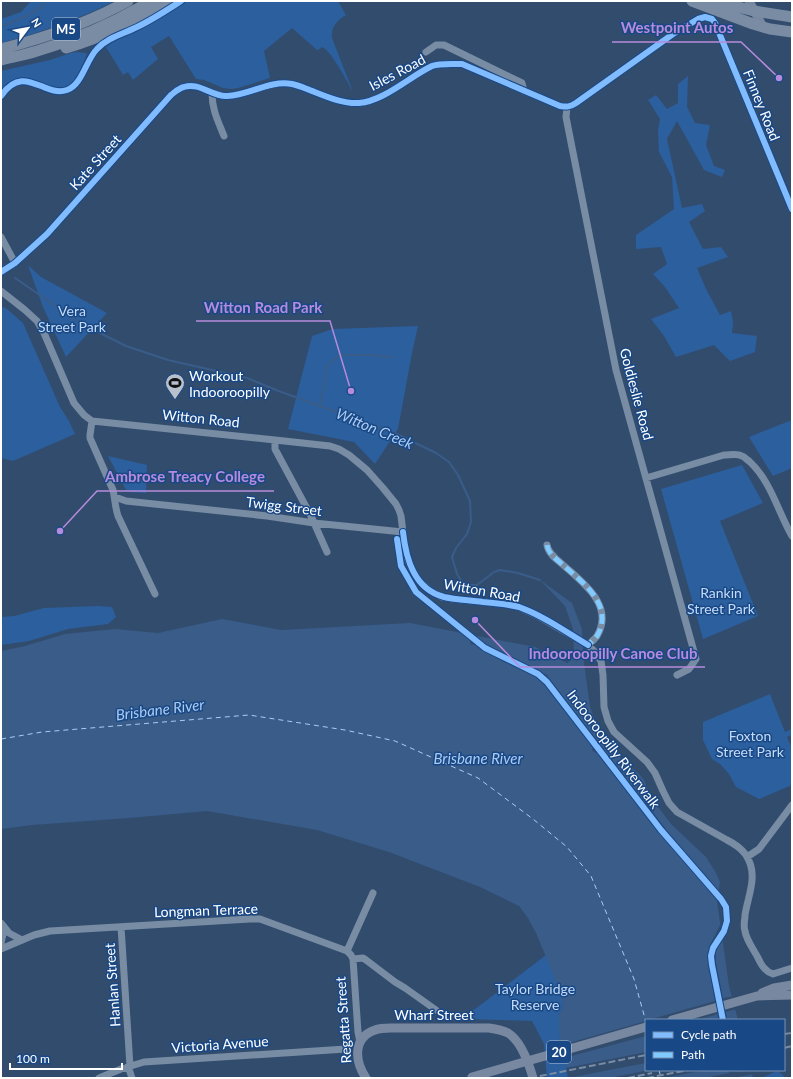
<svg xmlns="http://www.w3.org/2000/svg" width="793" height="1079" viewBox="0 0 793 1079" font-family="Lato,sans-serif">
	<rect width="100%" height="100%" fill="#324c6e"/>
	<!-- green -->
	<path fill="#2c5f9d" d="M31 1H115C79 19 40 33 1 43V19L21 12Z
		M187 1H338L346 15C337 21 331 26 332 38L353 92C348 83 331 50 322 47L318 50 316 49 292 28 264 51 270 78 238 88 231 89 223 88 204 80 196 79 169 36 151 47 158 59 133 80 128 72 123 75 106 47 114 41 140 30Z
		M76 52 87 53C85 60 82 66 79 73 77 76 75 80 72 83 54 102 28 59 1 90V71L50 60 71 53Z
		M688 76 687 107 695 123 710 125 706 145 714 166 725 170 722 177 704 170 677 121 667 139 682 208 702 204 705 211 689 222 703 249 721 247 728 257 697 268 706 289 720 315 731 311 733 322 732 333 757 336 755 352 730 361 714 345 676 357 664 336 651 319 679 308 665 287 653 274 667 264 661 247 636 249V235L674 209 672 177 659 152 658 131 660 119 648 100 656 95 667 109 678 103V84Z
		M28 265 41 277 107 313 66 357 43 307Z
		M1 307 6 308 23 323 60 407 69 421 75 434 13 461 1 458Z
		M418 326 412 353 398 429 375 464 354 442 288 429 312 336 333 329Z
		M792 420V468L773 476 749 437Z
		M108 456 147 465 146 493 128 492 126 490Z
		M742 465 763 503 720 521 758 616 703 639 661 489Z
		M98 606 112 607 116 617 108 624 68 629 29 641 1 645V617L14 616 44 608Z
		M770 694 785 732 792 729V735L787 737 792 749V785L759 799 736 787 729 774 720 764 712 759 703 740V722Z
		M546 955C551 967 563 992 563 1003 563 1008 561 1011 559 1015L570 1078H547L544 1044 532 1021 462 1019Z
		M777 1071 782 1074 785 1078H761Z"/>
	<!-- water -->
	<path fill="#3a5c89" d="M540 580 572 603 582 629 583 656 590 706 597 729 604 741 627 764 639 774 644 780 648 790 658 807 672 825 706 857 716 873 720 882 717 901 729 986 738 1020H646V1070H751L753 1078H570L559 1032V1015L562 1009 563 1004 562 995 536 933 528 918 519 906 480 887 389 852 317 830 207 811 129 818 32 825 1 829V651L25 646 65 634 115 629 158 633 222 619 281 630 410 623 535 647 567 663 571 660 574 652 573 629 565 606Z"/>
	<!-- pier -->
	<path fill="#324c6e" d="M457 630 471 632 474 635 475 633 478 634 477 638 486 644 545 674H546L548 676V677L668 832 720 892 719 902 659 832 599 754 596 753 592 750 593 746 543 682 538 678 482 650 476 645 470 644 471 641Z
		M721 920 724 935 716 951V963L723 998 734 996 737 1009 726 1012 727 1020H719L718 1014 697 1020H648L715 1001 708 962 709 947 721 923Z
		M646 1021V1036L564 1058V1062L559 1040 560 1039 562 1045Z
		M646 1052V1063L568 1078 566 1068Z
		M649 1070H705L665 1078H609Z
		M729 1070H737V1072L753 1070 754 1074 738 1077V1078H705L729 1073Z"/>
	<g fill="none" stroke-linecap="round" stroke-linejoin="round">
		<!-- stream -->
		<path stroke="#3a5c89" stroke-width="2" d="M1 26C18 20 34 15 46 1
			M15 278 76 320 100 333 126 346 168 360 247 378 276 390 397 434 436 453 449 462 458 475 470 501 471 522 467 534 456 548 452 557 457 574 462 582 469 585H477L494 572 500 570 518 573 540 580
			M320 405 326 376V366L340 355H369L392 357"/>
		<!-- ferry -->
		<path stroke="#aaccf4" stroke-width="1" stroke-dasharray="5 4" stroke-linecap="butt" d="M1 739 42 732 249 715 345 730 395 741 478 778 533 819 567 847 591 876 634 979 646 1022
			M659 1070 661 1078"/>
		<!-- minor -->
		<path stroke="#788ca4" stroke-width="7" d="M426 52 436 45H444L522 83 524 91
			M212 93C212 110 218 121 224 136
			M567 107 566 117 616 370 696 659 689 669 677 675
			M1 237 15 263
			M1 272 15 263 47 234 171 95C175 92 179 88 184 87 200 82 212 97 227 96 250 95 269 80 292 84 297 85 302 87 307 89 323 95 341 104 359 103 384 101 409 77 432 66 440 63 452 64 462 64L560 106C567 107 570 107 576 103L673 34 698 19 705 17 712 19 715 23 792 209
			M1 291 25 310 37 321 44 333 74 403 84 415 92 421 275 440 330 446 339 449 349 455 367 470 383 488 396 504 399 510 401 516 405 549 408 560 413 572 421 583 432 592 442 597 453 599 503 604 519 607 536 615 588 645 595 652 601 661 603 675 604 707 608 721 614 732 647 762 655 773 663 791 669 803 677 812 727 840C735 844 741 848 746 855 759 875 748 895 745 915 745 920 743 926 745 931 746 939 753 949 757 956 761 964 764 971 773 974L792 968
			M92 421 90 435V438L113 490C115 499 115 507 118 516L155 594
			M275 440V449L311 516 327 552
			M646 478 724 455C730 455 737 453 742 456 745 457 747 460 749 461 771 481 778 512 792 536
			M115 497 126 501 267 516 314 523 403 532
			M547 545C548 553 556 559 562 564 582 582 615 605 597 636 595 639 591 642 588 645
			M747 857 759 849 792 805
			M1 923 9 933 22 940
			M121 927 130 1066
			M1 943 3 934 2 925
			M1 949 34 935 50 931 250 919H260L347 951 351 955 353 959 363 958 366 960 395 982 405 988 436 1010
			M347 951 373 893
			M353 959 358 1032 360 1042
			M128 1066 132 1078
			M99 1078 121 1069 144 1062 346 1049"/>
		<!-- major -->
		<path stroke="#7888a1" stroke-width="9" d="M749 1 763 27
			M762 993 774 988 792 985
			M672 1020 757 996 792 995
			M366 1078C355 1062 352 1038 375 1030 380 1028 385 1028 391 1028H489C496 1029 502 1030 508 1033 521 1041 529 1064 533 1078"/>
		<!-- highway -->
		<path stroke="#798ca3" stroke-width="11" d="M692 1 753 24 770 29 792 32
			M715 1 754 11 792 17
			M66 48C102 37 137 21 169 1
			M1 49C45 38 88 23 128 1
			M1 60C13 57 25 55 37 51 77 39 116 22 151 1"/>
		<!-- rail -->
		<path stroke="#798ca3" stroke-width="2" stroke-dasharray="7 3" stroke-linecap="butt" d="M784 1034 792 1033
			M784 1048 792 1046
			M530 1078 646 1055
			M628 1078 652 1073
			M647 1078 688 1070"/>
		<!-- major-bridge -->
		<path stroke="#7888a1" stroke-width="9" d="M472 1077 646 1027"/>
		<!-- quiet -->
		<path stroke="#80caff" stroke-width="5" stroke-dasharray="10 5" stroke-linecap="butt" d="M547 545C548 553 556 559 562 564 582 582 615 605 597 636 595 639 591 642 588 645"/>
		<!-- cycleway casing -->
		<g stroke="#194886" stroke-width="8">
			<path id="cycleway" d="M1 96C24 62 44 98 67 90 82 85 86 60 97 49 107 38 123 34 137 27 152 20 167 10 181 1
				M1 272 15 263 47 234 171 95C175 92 179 88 184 87 200 82 212 97 227 96 250 95 269 80 292 84 297 85 302 87 307 89 323 95 341 104 359 103 384 101 409 77 432 66 440 63 452 64 462 64L560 106C567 107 570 107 576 103L673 34 698 19 705 17 712 19 715 23 792 209
				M403 532C406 559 414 589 444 597 457 600 470 600 483 602 495 603 507 604 519 607 544 616 566 632 588 645
				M397 539 401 566 416 592 485 648 538 674 547 682 661 830 721 899 726 907 727 921 724 931 713 948 711 956 712 965 723 1020"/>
		</g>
		<!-- cycleway -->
		<use href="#cycleway" stroke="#80bcff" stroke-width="6"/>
	</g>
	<!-- icons -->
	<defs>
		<g id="stadium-pin" transform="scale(1)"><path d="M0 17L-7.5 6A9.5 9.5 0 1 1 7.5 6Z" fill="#b7c0cc" stroke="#194886"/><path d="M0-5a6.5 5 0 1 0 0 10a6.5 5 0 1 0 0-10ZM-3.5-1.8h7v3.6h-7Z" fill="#111"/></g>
	</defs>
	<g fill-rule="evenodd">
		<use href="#stadium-pin" x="175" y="383"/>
	</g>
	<g text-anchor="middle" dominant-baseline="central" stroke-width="3" stroke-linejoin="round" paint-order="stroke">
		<!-- shield labels -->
		<g fill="#194886" stroke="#bac8db" stroke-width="1">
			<rect x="52" y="18" width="28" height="22" rx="3"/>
			<rect x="547" y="1041" width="24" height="22" rx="3"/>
		</g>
		<g font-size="13" font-weight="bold" fill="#fff">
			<text x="66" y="29">M5</text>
			<text x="559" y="1052">20</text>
		</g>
		<!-- street labels -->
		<g font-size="14" fill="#fff" stroke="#194886">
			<text transform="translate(397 72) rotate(-28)">Isles Road</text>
			<text transform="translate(762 105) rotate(68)">Finney Road</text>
			<text transform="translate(95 162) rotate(-48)">Kate Street</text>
			<text transform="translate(637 394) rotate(75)">Goldieslie Road</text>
			<text transform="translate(201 418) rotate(6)">Witton Road</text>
			<text transform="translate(284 506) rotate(7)">Twigg Street</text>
			<text transform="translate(482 590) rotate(10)">Witton Road</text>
			<text transform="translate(614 749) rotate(53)">Indooroopilly Riverwalk</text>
			<text transform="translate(206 910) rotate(-2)">Longman Terrace</text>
			<text transform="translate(112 985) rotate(-94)">Hanlan Street</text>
			<text x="434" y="1014">Wharf Street</text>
			<text transform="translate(343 1020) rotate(-94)">Regatta Street</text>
			<text transform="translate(220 1044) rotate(-4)">Victoria Avenue</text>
		</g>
		<!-- park labels -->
		<g font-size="14" fill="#c4dcf9" stroke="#194886">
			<text x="72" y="310">Vera<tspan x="72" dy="16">Street Park</tspan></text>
			<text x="721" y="592">Rankin<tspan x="721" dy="16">Street Park</tspan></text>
			<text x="750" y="735">Foxton<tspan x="750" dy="16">Street Park</tspan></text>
			<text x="535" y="988">Taylor Bridge<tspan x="535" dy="16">Reserve</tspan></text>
		</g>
		<!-- poi labels -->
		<g font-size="14" fill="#fff" stroke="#194886" text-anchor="start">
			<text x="189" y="375">Workout<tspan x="189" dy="16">Indooroopilly</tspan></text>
		</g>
		<!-- water labels -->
		<g font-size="15" font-style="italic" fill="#aaccf4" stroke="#194886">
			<text transform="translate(375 428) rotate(23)">Witton Creek</text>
			<text transform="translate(160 709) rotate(-7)">Brisbane River</text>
			<text x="478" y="758">Brisbane River</text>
		</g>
	</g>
	<!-- callouts -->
	<path fill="none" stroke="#b68bdc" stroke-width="1.5" d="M779 78L741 42H612M351 391L330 321H196M60 531L97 491H274M475 620L520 667H705"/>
	<g fill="#b68bdc" stroke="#194886" stroke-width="1.5">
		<circle cx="779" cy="78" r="4"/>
		<circle cx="351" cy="391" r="4"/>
		<circle cx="60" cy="531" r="4"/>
		<circle cx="475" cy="620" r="4"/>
	</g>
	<g font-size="15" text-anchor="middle" font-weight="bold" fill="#b68bdc" stroke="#194886" stroke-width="3" stroke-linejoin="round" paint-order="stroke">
		<text x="677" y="33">Westpoint Autos</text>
		<text x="263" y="313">Witton Road Park</text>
		<text x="185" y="482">Ambrose Treacy College</text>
		<text x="613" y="659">Indooroopilly Canoe Club</text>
	</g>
	<!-- border -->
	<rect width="793" height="1079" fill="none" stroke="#ffffff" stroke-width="4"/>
	<!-- legend -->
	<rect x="645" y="1019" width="140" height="52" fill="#194886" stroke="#7591b6"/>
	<rect x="653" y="1032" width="20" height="6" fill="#80bcff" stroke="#7591b6"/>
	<text x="681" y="1039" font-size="12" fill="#ffffff">Cycle path</text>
	<rect x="653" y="1052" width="20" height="6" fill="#80caff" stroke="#7591b6"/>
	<text x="681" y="1059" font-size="12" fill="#ffffff">Path</text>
	<!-- north arrow -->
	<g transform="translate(28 28) rotate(58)" stroke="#194886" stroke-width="3" paint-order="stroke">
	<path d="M0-3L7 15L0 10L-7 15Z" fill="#ffffff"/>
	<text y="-6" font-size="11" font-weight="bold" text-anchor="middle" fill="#ffffff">N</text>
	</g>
	<!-- scale -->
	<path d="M10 1063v6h112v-6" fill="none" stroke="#ffffff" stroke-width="2"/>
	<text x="16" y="1063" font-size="12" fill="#ffffff" stroke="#194886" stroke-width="3" paint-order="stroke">100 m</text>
</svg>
